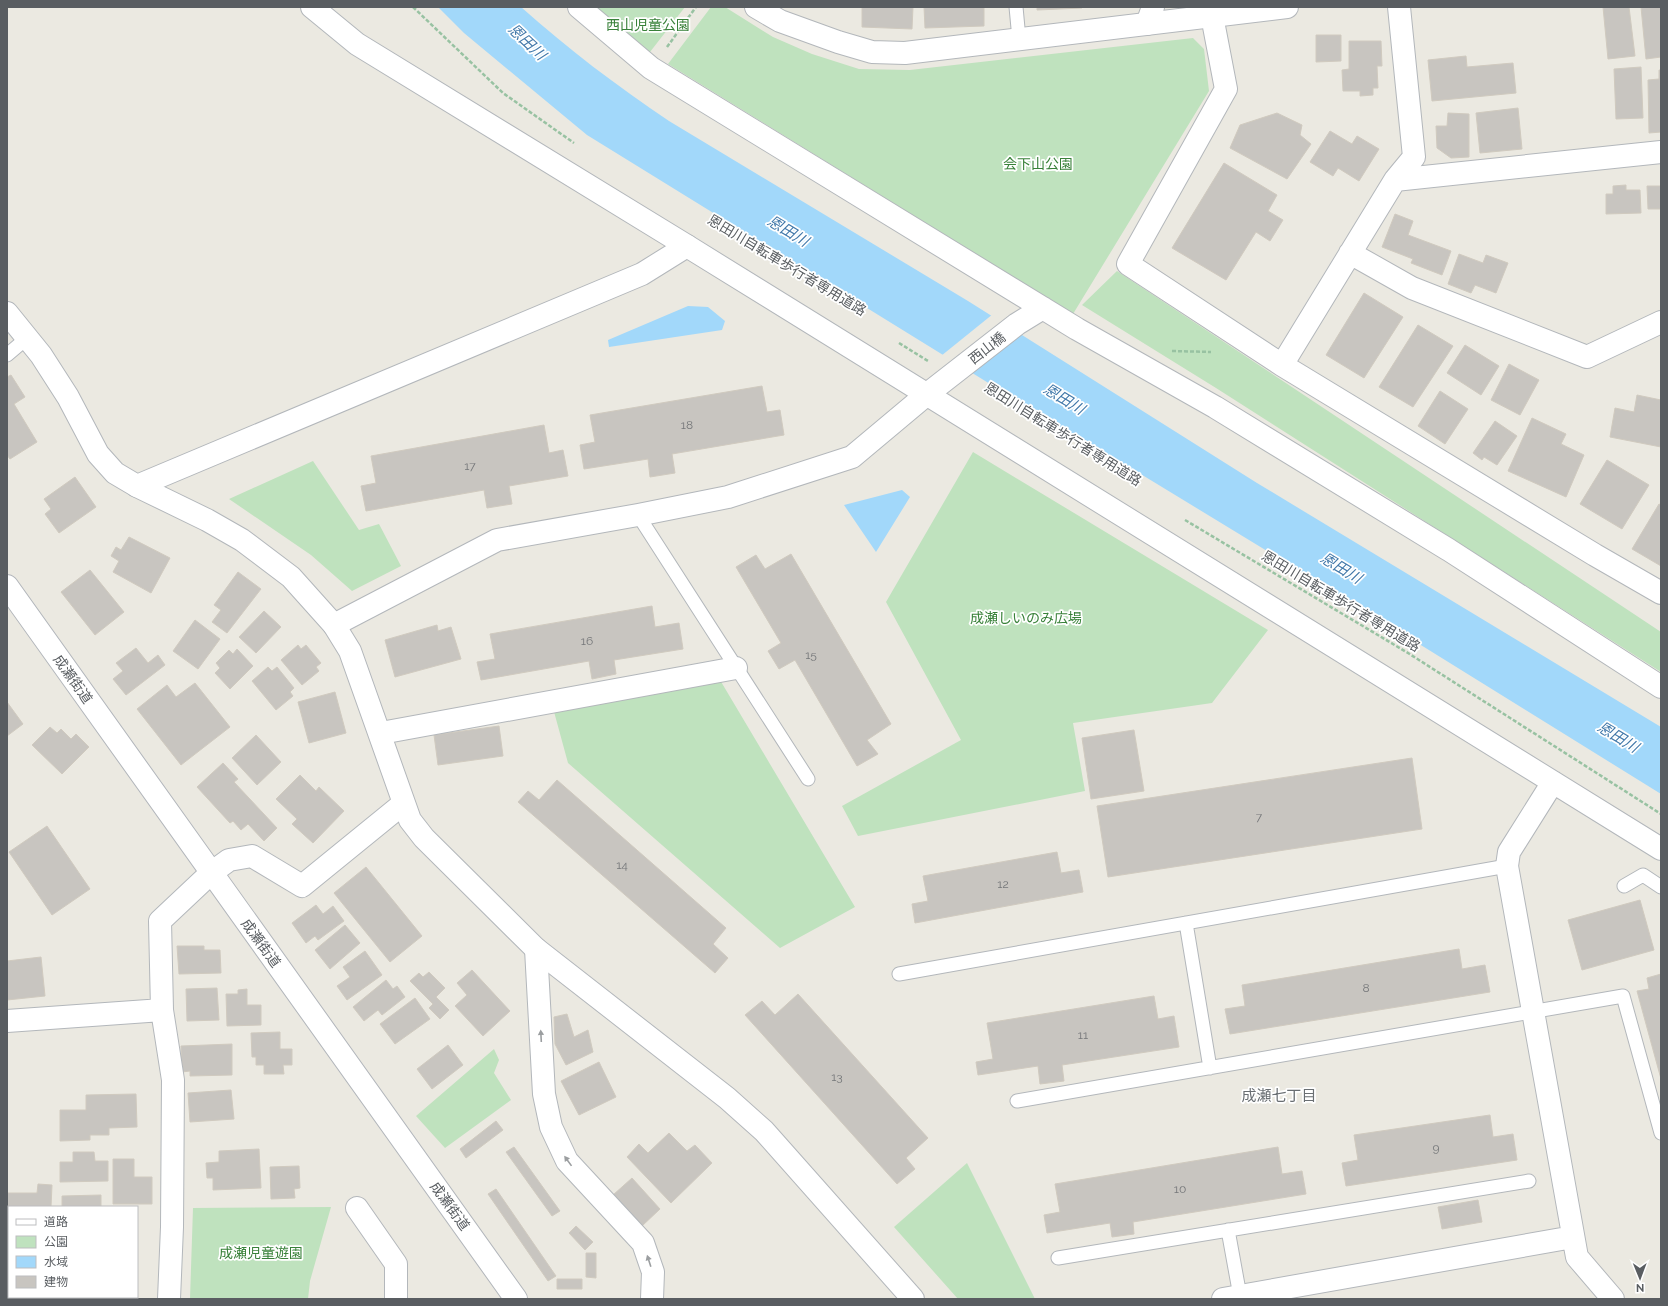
<svg xmlns="http://www.w3.org/2000/svg" width="1668" height="1306" viewBox="0 0 1668 1306" font-family="Raleway,'Noto Sans JP',sans-serif">
	<rect width="100%" height="100%" fill="#ebe9e1"/>
	<!-- green -->
	<path fill="#bfe2be" d="M596 7H685L650 52Z
		M711 7H725L773 37 812 54 859 69 910 70 1193 38 1204 49 1209 91 1073 314 668 64Z
		M1117 271 1661 632V672L1216 388 1082 305Z
		M973 452 1268 630 1212 703 1073 723 1085 791 858 836 842 806 961 740 886 602Z
		M313 461 359 530 379 524 401 566 352 591 311 555 229 499Z
		M720 680 855 907 780 948 568 763 553 708Z
		M494 1049 499 1060 494 1073 511 1100 445 1148 416 1116Z
		M967 1163 1035 1299H958L894 1227Z
		M331 1207 310 1281 308 1299H190L193 1208Z"/>
	<!-- water -->
	<path fill="#a2d8fa" d="M438 7H521C568 49 617 86 669 121L968 301 1257 483 1661 727V794L1387 624 1139 473 1079 439 587 135 464 33Z
		M688 306 708 307 725 321 722 330 609 347 608 340Z
		M902 490 910 497 876 552 844 505Z"/>
	<!-- pier -->
	<path fill="#ebe9e1" d="M993 314 1022 332 970 374 941 356Z"/>
	<!-- building -->
	<path fill="#c8c5c0" stroke="#d0cabf" d="M862 7H913L912 29 862 27Z
		M924 7H984V26L925 28Z
		M1037 7H1082V8L1037 10Z
		M1603 7H1629L1635 56 1608 59Z
		M1641 7H1661V57L1646 59Z
		M1316 35H1341V61L1316 62Z
		M1349 41H1381L1382 66H1377L1378 88H1373V95L1360 96V91H1343L1342 70 1349 69Z
		M1466 56 1467 67 1513 63 1516 93 1432 101 1428 60Z
		M1641 67 1643 118 1616 119 1614 69Z
		M1659 70H1661V132L1649 133 1648 80 1659 79Z
		M1518 108 1522 149 1480 153 1476 113Z
		M1277 113 1302 125 1300 135 1311 144 1287 179 1230 148 1240 125Z
		M1448 113 1469 114V157L1451 158 1437 148 1436 126H1447Z
		M1330 131 1352 144 1357 136 1379 149 1359 181 1338 168 1333 176 1310 162Z
		M1224 163 1277 195 1268 211 1283 220 1270 241 1256 232 1226 280 1172 248Z
		M1626 185V190H1640L1641 213 1606 214V194H1613V186Z
		M1647 186H1661V209H1648Z
		M1395 214 1413 221 1408 235 1451 251 1442 275 1411 263 1413 259 1382 247Z
		M1459 254 1483 263 1486 255 1508 263 1496 293 1475 285 1471 293 1448 284Z
		M1364 293 1403 317 1364 378 1326 355Z
		M1418 325 1453 346 1413 407 1379 387Z
		M1465 345 1499 366 1481 395 1447 373Z
		M1509 364 1539 380 1520 415 1491 400Z
		M11 375 25 397 14 404 37 442 10 459 7 455V377Z
		M762 386 767 412 780 410 784 435 672 454 675 473 650 477 648 459 584 469 580 445 595 442 590 415Z
		M1440 391 1468 409 1445 444 1418 426Z
		M1637 395 1661 400V447L1610 437 1615 408 1634 412Z
		M1532 418 1566 434 1561 444 1584 455 1566 497 1508 471Z
		M1495 421 1517 436 1497 465 1484 457 1482 460 1473 453Z
		M544 425 549 453 563 450 568 476 509 486 512 504 487 508 484 490 366 511 361 486 376 483 371 456Z
		M1607 460 1649 485 1622 529 1580 504Z
		M75 477 96 507 59 533 45 514 51 509 44 499Z
		M1659 504 1661 505V566L1632 549Z
		M129 537 170 558 151 593 113 572 119 561 111 556 116 547 121 550Z
		M791 554 891 724 867 740 878 754 857 766 795 660 779 669 768 651 781 643 736 567 756 555 765 569Z
		M90 570 124 612 95 635 61 592Z
		M238 572 261 589 227 633 212 622 221 610 214 605Z
		M652 606 655 627 679 623 683 649 614 660 616 674 592 679 589 661 481 680 477 662 495 659 490 634Z
		M264 611 281 627 256 653 239 637Z
		M195 620 220 639 198 669 173 651Z
		M437 625 438 631 451 627 461 659 395 677 385 640Z
		M298 645 301 649 306 645 321 663 316 667 319 671 302 685 281 660Z
		M136 648 148 663 158 655 165 665 126 695 113 679 123 671 116 663Z
		M237 649 253 666 230 689 215 673 220 668 216 663 229 650 233 654Z
		M268 667 272 671 277 667 294 688 290 692 293 696 276 710 252 681Z
		M195 683 230 727 181 765 137 709 167 685 176 697Z
		M335 692 346 733 309 743 298 702Z
		M7 702 23 724 7 736Z
		M499 726 503 756 438 765 434 735Z
		M50 727 57 733 61 729 71 739 76 734 89 747 62 774 32 745Z
		M1134 730 1144 791 1091 799 1082 738Z
		M256 735 281 762 257 785 232 758Z
		M1412 758 1422 829 1108 877 1097 806Z
		M223 763 238 779 234 782 277 828 264 841 248 824 241 830 233 821 230 823 197 787Z
		M300 775 316 791 319 787 344 811 313 843 292 824 297 819 276 799Z
		M557 780 726 928 713 944 728 958 715 973 518 802 528 791 539 800Z
		M47 826 90 889 52 915 9 852Z
		M1057 852 1061 873 1079 870 1083 892 915 923 912 904 928 901 923 876Z
		M366 867 422 936 390 962 334 893Z
		M1640 900 1654 950 1582 970 1568 920Z
		M316 905 323 914 333 906 344 921 318 940 315 936 306 943 292 923Z
		M345 925 360 943 330 969 315 950Z
		M177 946H204V950H220L221 973 179 974Z
		M1459 949 1462 969 1485 965 1490 992 1230 1034 1225 1009 1245 1006 1242 985Z
		M365 951 382 975 347 1000 337 986 350 977 343 967Z
		M41 957 45 996 7 1000V961Z
		M472 970 510 1011 483 1036 455 1006 467 995 457 983Z
		M429 972 445 988 436 997 449 1010 440 1019 429 1008 433 1004 410 981 419 973 423 977Z
		M1661 974V1079L1637 991 1649 989 1647 978Z
		M386 980 393 989 397 986 405 997 382 1015 378 1010 364 1021 353 1007Z
		M217 988 219 1020 187 1021 186 989Z
		M247 989V1005H261V1025L227 1026 226 994H238V990Z
		M798 994 928 1138 906 1158 915 1169 897 1184 745 1015 762 1001 775 1015Z
		M1154 996 1158 1019 1174 1016 1179 1047 1062 1065 1064 1081 1040 1084 1038 1066 978 1075 976 1062 993 1059 987 1023Z
		M415 998 430 1019 395 1044 380 1024Z
		M567 1014 574 1037 588 1030 593 1052 566 1065 555 1044 554 1017Z
		M280 1032V1049H292V1065H283L284 1074H264V1065H256V1057H252L251 1033Z
		M232 1044V1075L190 1076V1071L182 1072 181 1046Z
		M448 1045 463 1065 432 1089 417 1069Z
		M599 1062 616 1097 579 1115 561 1081Z
		M231 1090 234 1119 190 1122 188 1093Z
		M136 1094 137 1127 109 1128V1135H90V1140L60 1141V1110H86V1095Z
		M1490 1115 1493 1137 1513 1134 1517 1160 1346 1186 1342 1163 1358 1160 1354 1135Z
		M496 1121 503 1130 466 1158 460 1149Z
		M669 1133 687 1151 695 1145 712 1163 671 1203 627 1157 639 1144 648 1153Z
		M514 1147 560 1211 552 1216 506 1152Z
		M1278 1147 1282 1174 1302 1171 1306 1194 1133 1222 1134 1234 1112 1237 1110 1223 1047 1233 1044 1215 1060 1212 1055 1184Z
		M259 1149 261 1188 213 1190V1178H207L206 1163 219 1162V1151Z
		M73 1152H94L95 1161H108V1181L60 1182V1162H73Z
		M113 1159H134V1177H152V1204H113Z
		M299 1166 300 1188 294 1189 295 1198 271 1199 270 1167Z
		M632 1178 660 1209 642 1226 613 1195Z
		M38 1184 52 1185 51 1207H9V1231H7V1193H37Z
		M496 1189 556 1276 548 1281 488 1194Z
		M101 1195V1207H62V1196Z
		M1478 1200 1482 1222 1442 1229 1438 1207Z
		M576 1226 593 1242 585 1250 569 1233Z
		M586 1253H596V1278L586 1277Z
		M557 1279H582V1289H557Z"/>
	<g fill="none" stroke-linecap="round" stroke-linejoin="round">
		<!-- service casing -->
		<g stroke="#b3b7bb" stroke-width="15">
			<path id="service" d="M1016 7 1019 39
				M7 355 27 338
				M638 515 808 779
				M1624 886 1643 875 1661 887
				M1186 923 1210 1068
				M899 974 1507 866
				M1017 1101 1623 996 1661 1133
				M1228 1230 1240 1296
				M1058 1258 1529 1181"/>
		</g>
		<!-- minor casing -->
		<g stroke="#b3b7bb" stroke-width="24">
			<path id="minor" d="M579 7 651 68 1077 329 1215 407 1449 550 1661 687
				M1212 16 1226 89 1128 264 1282 365 1595 555 1661 593
				M1147 24 1153 7
				M1395 180 1661 152
				M1350 253 1412 288 1587 357 1661 322
				M7 313 41 355 68 397 98 454 115 473 137 486 642 274 687 246
				M1282 365 1395 180 1414 157 1399 7
				M334 625 497 540 638 515 728 497 852 457 926 395 1017 324 1043 308
				M381 733 736 668
				M536 949 544 1094 551 1127 567 1161 643 1243 653 1272 652 1299
				M7 1021 162 1010
				M357 1208 396 1264V1299
				M169 1299 172 1227 173 1080 162 1010 160 921 211 873"/>
		</g>
		<!-- tertiary casing -->
		<g stroke="#b3b7bb" stroke-width="24">
			<path id="tertiary" d="M312 7 357 44 687 246 1661 849
				M756 7 780 21 838 42 872 52 905 53 1287 7
				M137 486 207 520 242 540 291 577 334 625 350 651 410 820 424 838 536 949 727 1098 764 1131 913 1299
				M1553 782 1509 852 1507 866 1577 1257 1613 1299
				M211 873 229 860 252 856 302 886 404 803
				M1223 1299 1573 1237"/>
		</g>
		<!-- secondary casing -->
		<g stroke="#b2b6bb" stroke-width="24">
			<path id="secondary" d="M7 586 516 1299"/>
		</g>
		<!-- path -->
		<path stroke="#98c2a2" stroke-width="2.5" stroke-dasharray="4 2" stroke-linecap="butt" d="M413 7 503 93 574 143
			M667 47 696 7
			M899 343 928 361
			M1172 351 1211 352
			M1185 520 1408 653 1661 814"/>
		<!-- service -->
		<use href="#service" stroke="#fff" stroke-width="13"/>
		<!-- minor -->
		<use href="#minor" stroke="#fff" stroke-width="22"/>
		<!-- tertiary -->
		<use href="#tertiary" stroke="#fff" stroke-width="22"/>
		<!-- secondary -->
		<use href="#secondary" stroke="#fff" stroke-width="22"/>
	</g>
	<!-- one-way arrows -->
	<defs><path id="oneway-solid" d="M-6-.8H1V-3.2L6.5 0L1 3.2V.8H-6Z"/></defs>
	<g fill="#9b9ea0">
		<use href="#oneway-solid" transform="translate(541 1036) rotate(-93)"/>
		<use href="#oneway-solid" transform="translate(568 1161) rotate(-126)"/>
		<use href="#oneway-solid" transform="translate(649 1261) rotate(-108)"/>
	</g>
	<g text-anchor="middle" dominant-baseline="central" stroke-width="3.5" stroke-linejoin="round" paint-order="stroke">
		<!-- number labels -->
		<g font-size="12" fill="#757779">
			<text x="687" y="425">18</text>
			<text x="470" y="466">17</text>
			<text x="587" y="641">16</text>
			<text x="811" y="655">15</text>
			<text x="1259" y="817">7</text>
			<text x="622" y="865">14</text>
			<text x="1003" y="884">12</text>
			<text x="1366" y="988">8</text>
			<text x="1083" y="1035">11</text>
			<text x="837" y="1077">13</text>
			<text x="1436" y="1148">9</text>
			<text x="1180" y="1189">10</text>
		</g>
		<!-- park labels -->
		<g font-size="14" fill="#388139" stroke="#fff">
			<text x="648" y="25">西山児童公園</text>
			<text x="1038" y="164">会下山公園</text>
			<text x="1026" y="618">成瀬しいのみ広場</text>
			<text x="261" y="1253">成瀬児童遊園</text>
		</g>
		<!-- street labels -->
		<g font-size="14" fill="#595d61" stroke="#fff">
			<text transform="translate(787 265) rotate(31)">恩田川自転車歩行者専用道路</text>
			<text transform="translate(987 348) rotate(-38)">西山橋</text>
			<text transform="translate(1063 434) rotate(32)">恩田川自転車歩行者専用道路</text>
			<text transform="translate(1341 601) rotate(31)">恩田川自転車歩行者専用道路</text>
			<text transform="translate(73 679) rotate(55)">成瀬街道</text>
			<text transform="translate(261 943) rotate(54)">成瀬街道</text>
			<text transform="translate(450 1206) rotate(54)">成瀬街道</text>
		</g>
		<!-- water labels -->
		<g font-size="15" font-style="italic" fill="#4279aa" stroke="#fff">
			<text transform="translate(527 42) rotate(43)">恩田川</text>
			<text transform="translate(788 231) rotate(31)">恩田川</text>
			<text transform="translate(1064 399) rotate(31)">恩田川</text>
			<text transform="translate(1341 568) rotate(31)">恩田川</text>
			<text transform="translate(1618 737) rotate(31)">恩田川</text>
		</g>
		<!-- neighbourhood labels -->
		<g font-size="15" fill="#6a6f73" stroke="#fff">
			<text x="1279" y="1096">成瀬七丁目</text>
		</g>
	</g>
	<!-- border -->
	<rect width="1668" height="1306" fill="none" stroke="#595d61" stroke-width="16"/>
	<!-- legend -->
	<rect x="8" y="1206" width="130" height="92" fill="#ffffff" stroke="#bdbec0"/>
	<rect x="16" y="1219" width="20" height="6" fill="#ffffff" stroke="#bdbec0"/>
	<text x="44" y="1226" font-size="12" fill="#595d61">道路</text>
	<rect x="16" y="1236" width="20" height="12" fill="#bfe2be" stroke="#bdbec0"/>
	<text x="44" y="1246" font-size="12" fill="#595d61">公園</text>
	<rect x="16" y="1256" width="20" height="12" fill="#a2d8fa" stroke="#bdbec0"/>
	<text x="44" y="1266" font-size="12" fill="#595d61">水域</text>
	<rect x="16" y="1276" width="20" height="12" fill="#c8c5c0" stroke="#bdbec0"/>
	<text x="44" y="1286" font-size="12" fill="#595d61">建物</text>
	<!-- north arrow -->
	<g transform="translate(1640 1278) rotate(179)" stroke="#ffffff" stroke-width="3" paint-order="stroke">
	<path d="M0-3L7 15L0 10L-7 15Z" fill="#595d61"/>
	<text y="-6" font-size="11" font-weight="bold" text-anchor="middle" fill="#595d61">N</text>
	</g>
</svg>
